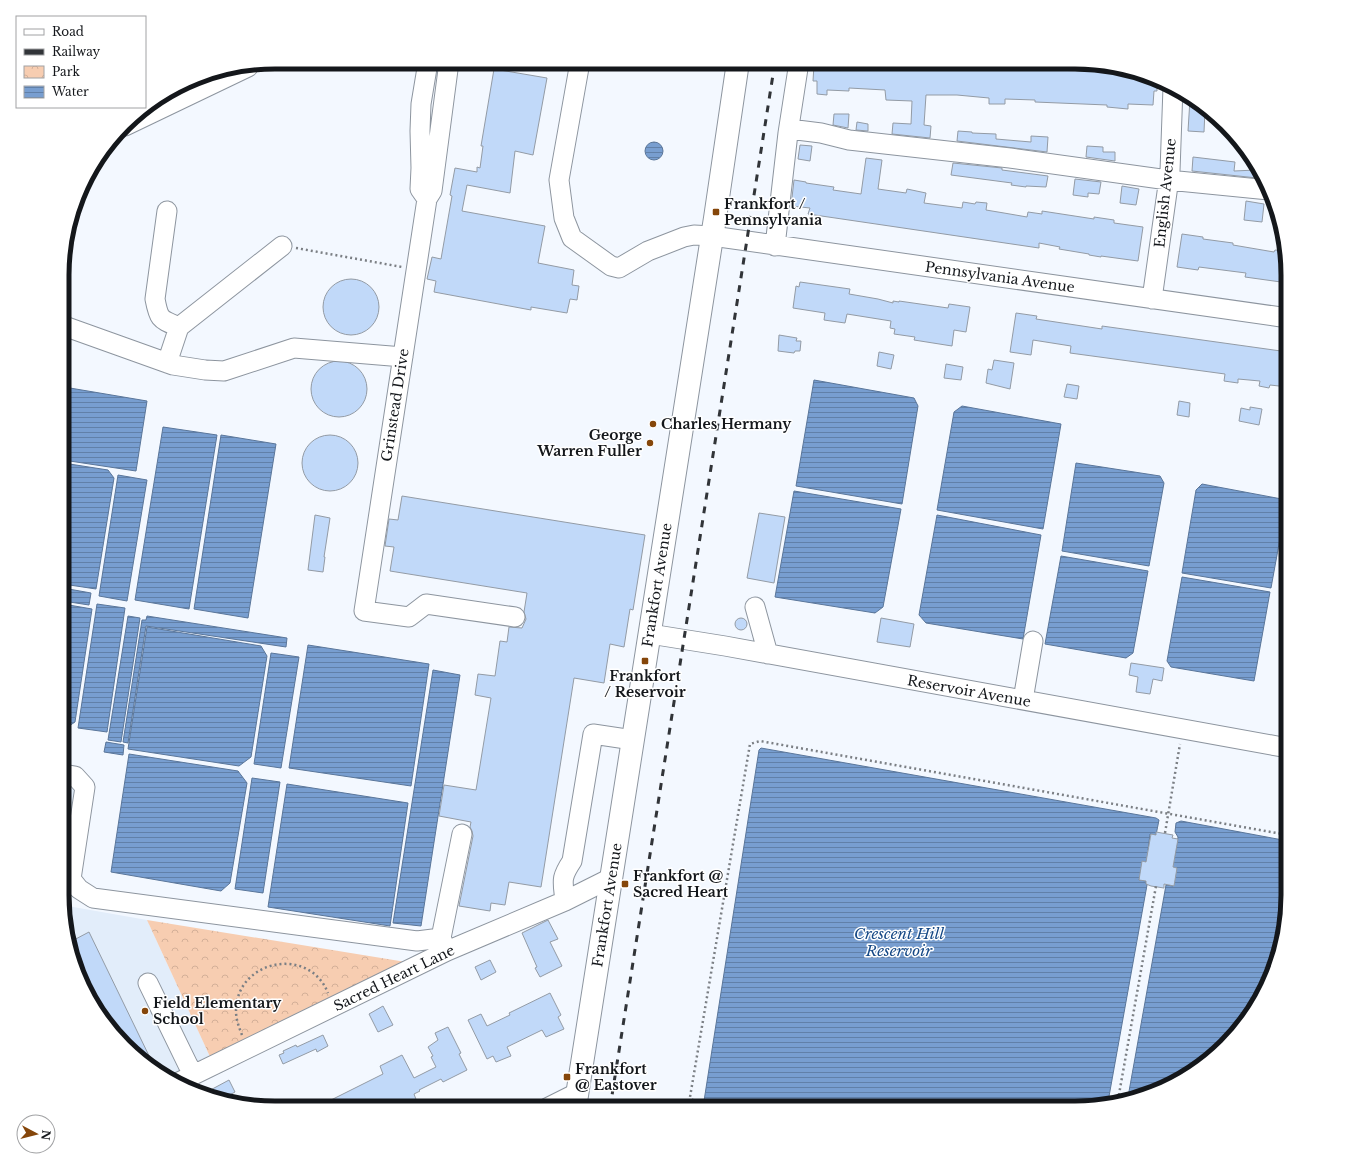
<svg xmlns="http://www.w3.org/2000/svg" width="1350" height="1170" viewBox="0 0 1350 1170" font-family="'Libre Baskerville',serif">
	<defs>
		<pattern id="park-crowns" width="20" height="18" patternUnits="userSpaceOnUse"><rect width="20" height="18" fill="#f7cdb1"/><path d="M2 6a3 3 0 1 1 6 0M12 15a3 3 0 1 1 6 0" fill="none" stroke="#d3af98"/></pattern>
		<pattern id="water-rules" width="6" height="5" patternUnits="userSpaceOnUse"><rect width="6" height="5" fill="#789ed0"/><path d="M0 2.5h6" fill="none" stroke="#6180a8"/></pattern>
	</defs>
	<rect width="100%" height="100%" fill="#f3f8ff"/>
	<!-- built -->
	<path fill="#e2edfa" d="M63 781 80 783 62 902Z
		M62 905 147 920 212 1061 173 1078 124 1045 78 976Z"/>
	<!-- park -->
	<path fill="url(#park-crowns)" d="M147 920 412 963 212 1061Z"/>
	<!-- water -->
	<path fill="url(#water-rules)" stroke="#5a769a" d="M645 151a9 9 0 1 1 18 0a9 9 0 1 1-18 0Z
		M814 380 914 398 918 406 902 504 796 486Z
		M64 387 147 401 136 471 63 460Z
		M962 406 1061 424 1043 529 937 510 954 412Z
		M163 427 217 435 189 609 135 600Z
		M221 435 276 444 248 618 194 609Z
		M63 463 108 470 114 478 96 589 63 584Z
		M1076 463 1160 476 1164 483 1149 566 1062 551Z
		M118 475 147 480 127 601 99 596Z
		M1202 484 1287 500 1271 588 1182 573 1196 490Z
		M794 491 901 509 883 607 875 613 775 597Z
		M937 515 1041 535 1023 639 926 623 919 615Z
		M1061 556 1148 571 1133 653 1126 658 1045 644Z
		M1182 577 1270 592 1254 681 1171 667 1167 661Z
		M63 588 91 593 89 605 63 601Z
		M63 604 92 609 75 722 66 728H63Z
		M97 604 125 608 107 732 78 728Z
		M128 616 140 618 121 742 108 740Z
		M147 616 287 638 286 647 146 626 128 743 123 742 142 620H146Z
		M147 627 261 646 267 656 251 757 239 766 128 749Z
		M308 645 429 664 411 786 289 768Z
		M271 653 299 657 281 768 254 764Z
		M433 670 460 675 421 926 393 923Z
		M106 742 124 745 123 755 104 752Z
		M761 748 1156 818 1159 820 1156 835 1150 834 1148 850 1150 851 1139 880 1146 881V884L1147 885 1108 1102 1089 1108H726L705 1104 704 1101 759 750Z
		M129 754 238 771 247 783 230 883 221 891 111 872Z
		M252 778 280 782 263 893 235 889Z
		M287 784 408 803 390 926 268 907Z
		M1181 821 1288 841V895L1272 976 1225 1046 1169 1086 1128 1097 1166 885 1173 886 1171 867 1175 855 1178 837 1175 832 1176 823Z"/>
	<!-- building -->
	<path fill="#c1d9f9" stroke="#939ba5" d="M839 62H856V65L889 67 890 62H899L904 63V64L931 66 965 67 966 65 986 67V65L1055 70 1128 73 1157 81V91H1154L1153 105 1128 104V109L1107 107V105L1035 102V100L1005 99V104H989V98L957 95H926L924 125 931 126 930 138 892 134 893 123 911 124 912 101 886 100 885 90 849 88V91L827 90V95L817 94V81H813L814 65 838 66Z
		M494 69 547 78 533 155 515 151 510 193 467 185 462 211 545 226 538 263 574 270 572 285 579 286 577 300 570 299 567 313 531 307V310L434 292 436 281 427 279 432 257 441 259 452 196 450 195 455 168 477 172V167L480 168 483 146H481Z
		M1190 99 1205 110 1204 132 1188 131Z
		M834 114H849L848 128 833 125Z
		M857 122 868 124V131L856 130Z
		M958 131 972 132V133L996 134V139L1031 142V136L1048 137 1047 152 957 141Z
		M800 145 812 146 810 161 798 159Z
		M1087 146 1103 147V152H1115V161L1086 157Z
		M1193 157 1235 162 1234 171 1256 170 1257 178 1192 171Z
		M866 158 882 160 878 189 906 193 907 189 926 193 924 203 962 208 963 202 975 204 976 202 987 203 986 210 1004 213 1027 217 1028 212 1042 214V211L1094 219V217L1114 220V223L1143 227 1138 261 1101 256V257L1089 255V254L1059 249 1060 247 1039 243V248L808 214 810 208 791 206 794 180 806 182V183L834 187 833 190 861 194Z
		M953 163 1002 168V170L1048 176 1046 187 1026 186V187L1011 185 1012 183 951 175Z
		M1075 179 1101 182 1099 194 1088 193V197L1073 195Z
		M1122 186 1139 189 1136 205 1120 203Z
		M1246 201 1264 204 1262 222 1244 220Z
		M1182 234 1203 237V239L1233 243V245L1274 252 1275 250 1285 251 1288 261V283L1245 277 1246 273 1199 267 1198 270 1177 267Z
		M323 307a28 28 0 1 1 56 0a28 28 0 1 1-56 0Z
		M800 282 850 289 849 294 878 299 893 303V301L899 302V301L948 308 949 304 970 307 966 332 954 330 952 346 914 340 915 337 894 334 895 329 890 328 891 321 847 314 845 323 824 320 825 313 793 308 796 286 799 287Z
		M1016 313 1037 316 1036 319 1102 329V326L1288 352V387L1270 385 1269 388 1259 386 1260 381 1238 379V383L1224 381 1225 374 1070 353 1071 346 1033 340 1031 355 1010 352Z
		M779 335 797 338 796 341H801L800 351H795L794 353 778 351Z
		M879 352 894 355 891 369 877 366Z
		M994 360 1014 363 1010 389 986 383 988 369 992 370Z
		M311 389a28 28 0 1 1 56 0a28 28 0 1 1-56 0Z
		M946 364 963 367 961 380 944 378Z
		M1067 384 1079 386 1077 399 1064 397Z
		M1179 401 1190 403 1189 417 1177 415Z
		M1250 407 1262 409 1259 425 1239 421 1241 408 1250 410Z
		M302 463a28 28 0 1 1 56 0a28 28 0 1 1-56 0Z
		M402 496 645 535 633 610 630 609 624 647 610 644 604 683 574 678 541 887 509 882 505 905 491 903 490 911 459 906 473 836 472 831 470 827 471 822 439 816 444 785 476 790 491 698 475 695 478 674 495 676 500 641 507 642 509 627 522 628 526 619 524 612 527 593 390 571 394 547 385 546 389 519 398 520Z
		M759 513 785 517 774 583 747 578Z
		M315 515 330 518 324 557H325L323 572 308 570Z
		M881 618 914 624 910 647 877 642Z
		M735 624a6 6 0 1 1 12 0a6 6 0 1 1-12 0Z
		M1131 663 1164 668 1162 681 1153 679 1150 694 1136 692 1138 677 1129 675Z
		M1156 832 1173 835 1172 838 1178 839 1173 867 1177 868 1174 886 1164 884V888L1151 886 1146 884V881L1139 880 1142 861 1146 862 1151 834 1156 835Z
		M548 920 558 939 550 942 562 966 540 977 535 968 537 967 522 933Z
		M89 932 153 1064 124 1045 78 976 70 942Z
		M490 960 496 972 481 980 475 967Z
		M550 993 561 1015 558 1017 564 1029 546 1037 542 1030 507 1047 511 1056 496 1062 493 1056 487 1059 468 1020 481 1014 487 1026 510 1015 509 1013Z
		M383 1006 393 1025 378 1032 369 1014Z
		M448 1027 461 1053 459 1054 467 1070 443 1082 441 1079 419 1090 420 1091 414 1094 417 1102 407 1107 404 1101 390 1108H315L383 1074 380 1066 402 1055 414 1078 436 1067 431 1057 433 1056 428 1047 438 1040 435 1033Z
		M323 1035 328 1046 317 1052 316 1049 283 1064 279 1055 284 1053 283 1051 296 1045 297 1047Z
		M229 1080 235 1092 224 1098 203 1094Z"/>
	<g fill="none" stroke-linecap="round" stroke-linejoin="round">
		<!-- minor casing -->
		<g stroke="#8d959f" stroke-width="21">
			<path id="minor" d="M449 62 432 191 427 199 364 611 409 617 426 604 515 617
				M580 62 559 180 564 218 572 238 611 266 619 268 648 251 684 237 694 235 712 236 1288 318
				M125 126 248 67
				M789 129 821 133 849 140 1010 158 1168 180 1269 190
				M427 199 420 189 421 168 420 131 421 104 428 62
				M167 211 155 299C159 320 160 319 179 327
				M775 246 788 133 799 62
				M1152 299 1170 171 1173 87
				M64 326 173 365 205 370 224 371 294 348 403 357
				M167 363 179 327 282 246
				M755 607 768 654
				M650 634 725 646 1288 748
				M1023 700 1033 641
				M63 774 75 776 85 787 71 879 79 889 93 898 417 941 441 938 447 951
				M565 901C563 881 560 879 572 861L593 734 633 740
				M441 938 462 834
				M148 983 188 1065 194 1075
				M179 1082 447 951 565 901 611 878
				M547 1108 577 1093"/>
		</g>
		<!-- major casing -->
		<g stroke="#8d959f" stroke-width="24">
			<path id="major" d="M575 1108 715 218 738 62"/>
		</g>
		<!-- path -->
		<path stroke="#7b7f84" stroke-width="2.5" stroke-dasharray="2 3" stroke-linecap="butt" d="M296 248 402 267
			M1165 833 1180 744
			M242 1035C239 1027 236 1020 236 1011 236 960 309 945 328 993
			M1118 1100 1156 886
			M700 1108 690 1097 750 744 760 741 1288 835"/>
		<!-- minor -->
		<use href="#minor" stroke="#fff" stroke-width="19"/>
		<!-- major -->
		<use href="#major" stroke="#fff" stroke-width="22"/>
		<!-- rail -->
		<path stroke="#313438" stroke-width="3" stroke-dasharray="7 7" stroke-linecap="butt" d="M610 1108 775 62"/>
	</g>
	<!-- markers -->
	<g fill="#85460a" stroke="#fff" stroke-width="1.5">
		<rect x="712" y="208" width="8" height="8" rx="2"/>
		<circle cx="653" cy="424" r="4"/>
		<circle cx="650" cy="443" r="4"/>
		<rect x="641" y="657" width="8" height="8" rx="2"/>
		<rect x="621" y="880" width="8" height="8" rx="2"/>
		<circle cx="145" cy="1011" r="4"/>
		<rect x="563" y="1073" width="8" height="8" rx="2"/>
	</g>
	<g text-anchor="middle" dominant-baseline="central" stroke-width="3" stroke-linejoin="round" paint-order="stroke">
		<!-- street labels -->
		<g font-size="14" fill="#14171b" stroke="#fff">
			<text transform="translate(1165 193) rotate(-84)">English Avenue</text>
			<text transform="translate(1000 277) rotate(8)">Pennsylvania Avenue</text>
			<text transform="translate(395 405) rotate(-81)">Grinstead Drive</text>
			<text transform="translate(657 585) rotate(-81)">Frankfort Avenue</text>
			<text transform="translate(969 691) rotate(10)">Reservoir Avenue</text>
			<text transform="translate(607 905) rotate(-81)">Frankfort Avenue</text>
			<text transform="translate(394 978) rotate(-26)">Sacred Heart Lane</text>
		</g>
		<!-- poi labels -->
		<g font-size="14" font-weight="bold" fill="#14171b" stroke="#fff" text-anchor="start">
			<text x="724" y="204">Frankfort /<tspan x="724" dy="16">Pennsylvania</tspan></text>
			<text x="661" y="424">Charles Hermany</text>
			<text x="642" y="435" text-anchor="end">George<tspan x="642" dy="16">Warren Fuller</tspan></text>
			<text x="645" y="676" text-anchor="middle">Frankfort<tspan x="645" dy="16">/ Reservoir</tspan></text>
			<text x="633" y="876">Frankfort @<tspan x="633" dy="16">Sacred Heart</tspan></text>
			<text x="153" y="1003">Field Elementary<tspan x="153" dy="16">School</tspan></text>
			<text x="575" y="1069">Frankfort<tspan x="575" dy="16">@ Eastover</tspan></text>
		</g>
		<!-- water labels -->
		<g font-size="15" font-style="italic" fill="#164986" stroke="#fff">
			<text x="899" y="933">Crescent Hill<tspan x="899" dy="17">Reservoir</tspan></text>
		</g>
	</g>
	<!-- crop -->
	<path d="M0 0H1350V1170H0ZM275 69H1075A206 206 0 0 1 1281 275V895A206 206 0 0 1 1075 1101H275A206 206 0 0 1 69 895V275A206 206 0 0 1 275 69Z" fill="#fff" fill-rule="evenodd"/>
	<path fill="none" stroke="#14171b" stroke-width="5" d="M275 69H1075A206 206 0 0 1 1281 275V895A206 206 0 0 1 1075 1101H275A206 206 0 0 1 69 895V275A206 206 0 0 1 275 69Z"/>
	<!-- legend -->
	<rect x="16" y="16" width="130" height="92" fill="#ffffff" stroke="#a1a2a4"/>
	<rect x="24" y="29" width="20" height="6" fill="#ffffff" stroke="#a1a2a4"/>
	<text x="52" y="36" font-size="12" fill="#14171b">Road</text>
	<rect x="24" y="49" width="20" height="6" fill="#313438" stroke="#a1a2a4"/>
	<text x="52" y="56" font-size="12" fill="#14171b">Railway</text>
	<rect x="24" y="66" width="20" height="12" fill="url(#park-crowns)" stroke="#a1a2a4"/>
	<text x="52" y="76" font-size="12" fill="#14171b">Park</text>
	<rect x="24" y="86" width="20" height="12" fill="url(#water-rules)" stroke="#a1a2a4"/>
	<text x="52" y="96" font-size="12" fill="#14171b">Water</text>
	<!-- north arrow -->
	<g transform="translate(36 1134) rotate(97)"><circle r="19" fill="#ffffff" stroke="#a1a2a4"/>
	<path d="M0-3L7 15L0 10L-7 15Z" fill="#85460a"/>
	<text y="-6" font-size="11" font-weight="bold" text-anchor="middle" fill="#14171b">N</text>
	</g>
</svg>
